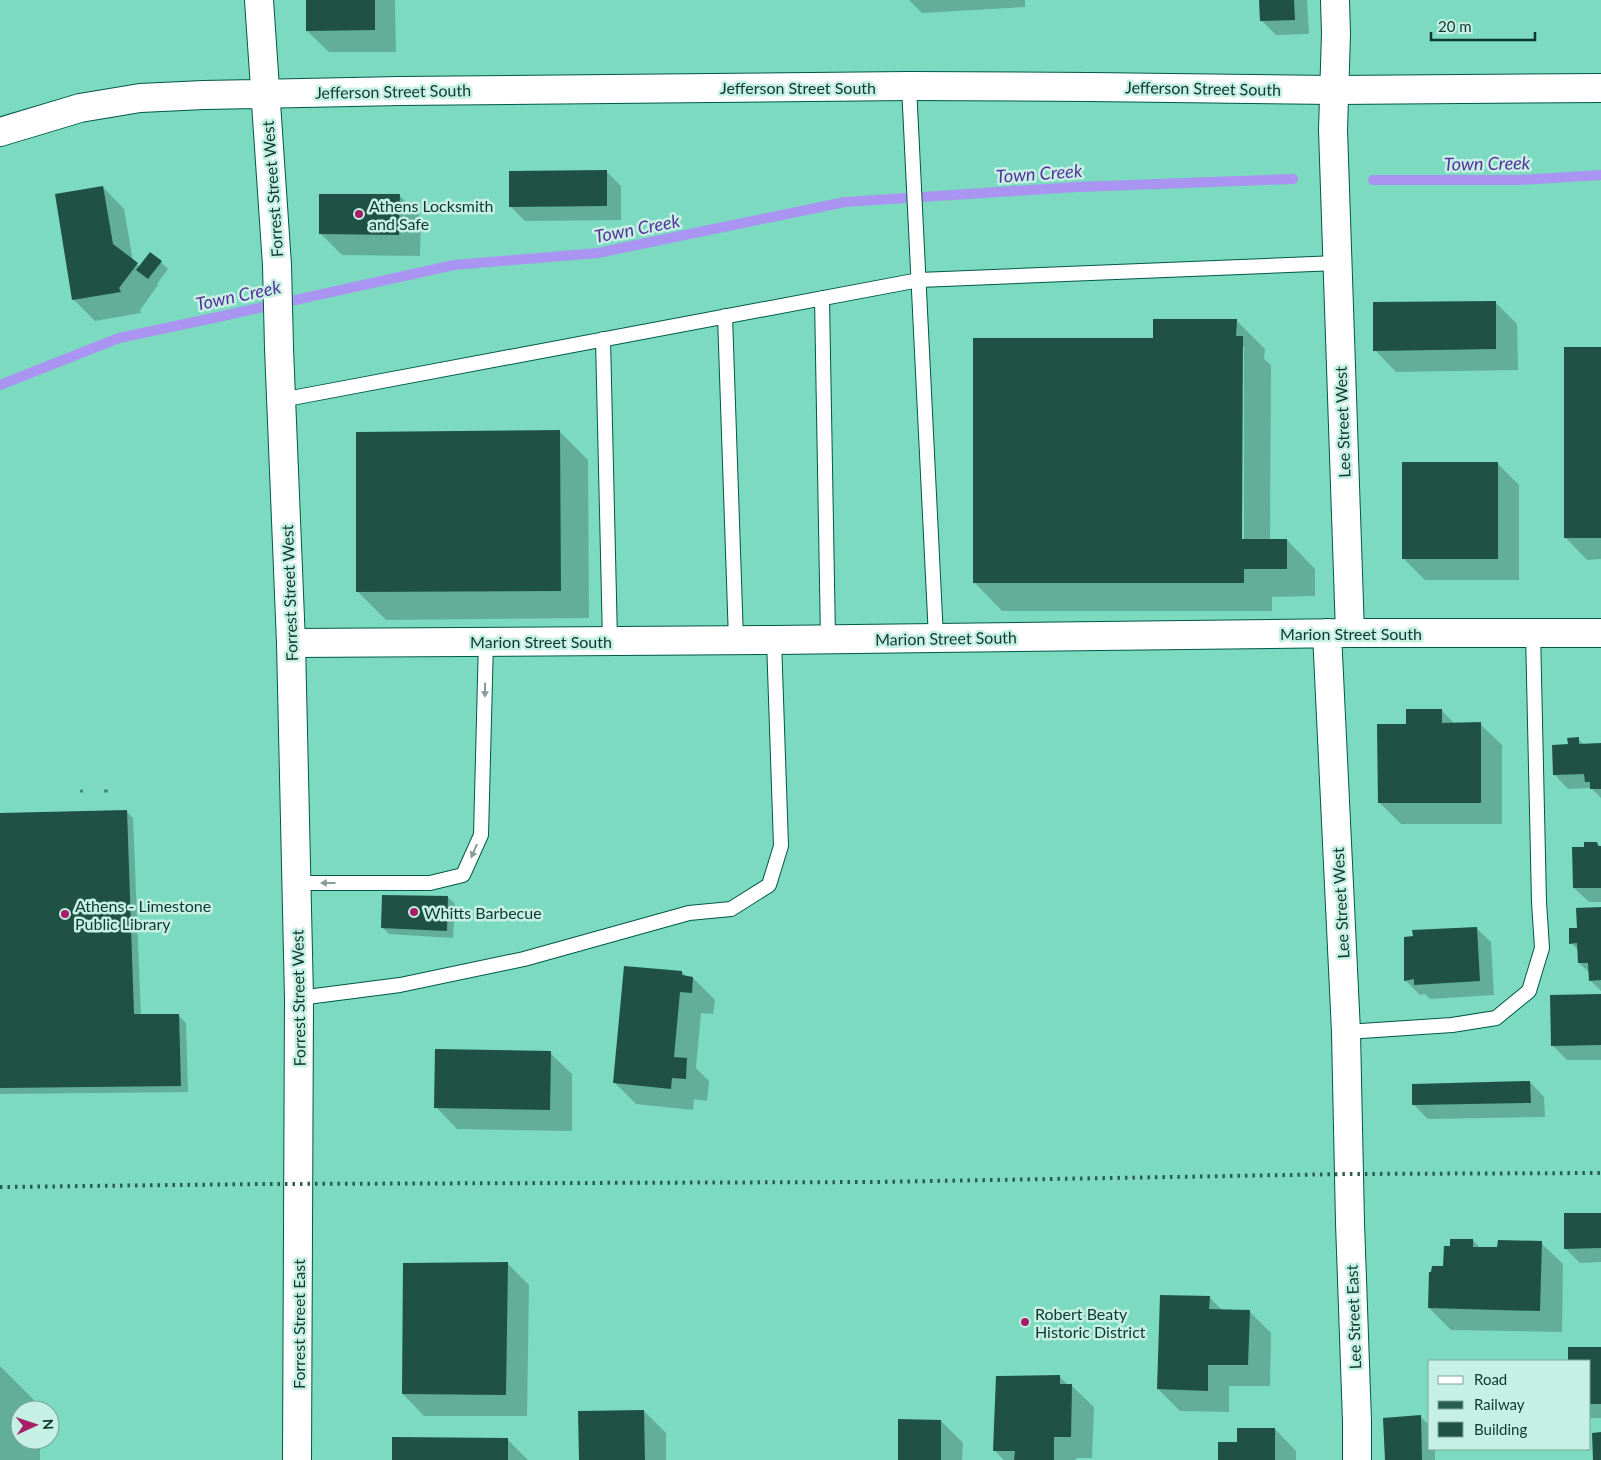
<svg xmlns="http://www.w3.org/2000/svg" width="1601" height="1460" viewBox="0 0 1601 1460" font-family="Lato,sans-serif">
	<rect width="100%" height="100%" fill="#7cdac0"/>
	<!-- shadow -->
	<path fill="#0003" fill-rule="evenodd" d="M307 0H395L396 52H329L307 31Z
		M909 0H1025V7L922 13Z
		M1260 0H1307L1309 34 1276 35 1261 20Z
		M606 171 621 186V220L525 221 511 207Z
		M103 187 124 209 133 261 140 267 161 262 168 269 157 284 158 285 140 310 141 313 95 321 73 299Z
		M399 195 421 217 420 256 342 255 320 233Z
		M1495 302 1517 324 1518 370 1396 372 1375 350Z
		M1236 320 1265 349 1264 359 1271 365 1270 540H1287L1315 569V596L1272 597V611H1002L974 582 1154 339ZM1241 347H1244V545H1241Z
		M1601 348V559L1587 560 1566 538Z
		M560 432 588 460 589 618 386 620 357 591Z
		M1497 463 1519 485V580H1425L1403 558Z
		M1442 711 1455 724H1480L1502 745V824H1401L1379 802 1407 725Z
		M1578 739 1585 745H1601V798L1591 788 1568 789 1554 774 1569 746Z
		M126 811 133 818 141 1016H179L186 1023 188 1092 0 1094V814Z
		M1597 843 1601 847V902H1589L1574 888 1585 848Z
		M448 897 455 904 453 938 389 934 382 927Z
		M1601 908V991L1590 980V973L1579 963V951L1571 943Z
		M1476 928 1491 942 1494 995 1430 999 1425 994 1420 995 1405 980Z
		M682 972 687 977 693 978 715 1000 713 1014 701 1013 696 1068 709 1081 707 1101 694 1099 693 1110 636 1104 614 1082Z
		M1601 995V1060H1567L1553 1046Z
		M550 1053 572 1074V1131L457 1129 436 1107Z
		M1530 1082 1544 1097 1545 1117 1428 1119 1414 1105Z
		M1601 1214V1262L1580 1263 1565 1248Z
		M1473 1240 1481 1249H1499L1541 1243 1563 1264 1562 1332 1451 1330 1429 1308 1444 1267Z
		M507 1263 529 1285 527 1416H424L403 1394Z
		M1209 1297 1223 1311H1249L1271 1333 1270 1386H1229V1412L1180 1411 1158 1389Z
		M1569 1348H1601V1418H1590V1361H1569Z
		M0 1366 39 1405V1410H20V1440H40V1460H0Z
		M1059 1376 1069 1386H1072L1094 1407 1092 1458H1076V1460H1004L994 1450Z
		M644 1411 666 1433V1460H580Z
		M1420 1416 1430 1426V1449H1435V1460H1386Z
		M941 1421 963 1443 962 1460H900Z
		M1275 1429 1296 1451V1460H1219Z
		M507 1439 528 1460H393Z"/>
	<g fill="none" stroke-linecap="round" stroke-linejoin="round">
		<!-- stream -->
		<path stroke="#aa94f1" stroke-width="10" d="M1373 180H1518L1601 175
			M0 385 119 338 218 317 454 265 598 253 845 202 1077 187 1293 179"/>
	</g>
	<!-- building -->
	<path fill="#1f5245" d="M306 0H375V30L306 31Z
		M1259 0H1294L1295 20 1260 21Z
		M607 170V206L509 207V171Z
		M103 186 113 244 138 263 119 288 121 292 72 300 55 194Z
		M319 194H400L399 235 319 234Z
		M150 252 162 261 148 279 136 270Z
		M1496 301V349L1373 351V302Z
		M1153 319H1237L1236 336H1243L1242 539H1287V569H1244V583H973V338H1153Z
		M1564 347H1601V538H1564Z
		M560 430 561 591 356 592V432Z
		M1402 462H1498V559H1402Z
		M1406 709H1442V723L1481 722V803H1378L1377 724H1406Z
		M1579 737V744L1601 743V789H1590V782H1585L1584 774 1553 775 1552 745 1568 744 1567 738Z
		M127 810 134 1014H179L181 1086 0 1088V813Z
		M1584 842H1597L1598 846H1601V888H1573L1572 847H1584Z
		M382 895 448 896 447 931 381 928Z
		M1601 907V980L1589 981 1588 963H1578L1577 943 1569 944V928H1577L1576 908Z
		M1477 927 1480 981 1414 985V979L1404 981V937L1413 936 1412 930Z
		M624 966 682 971V975L693 977 692 993 680 992 674 1057 687 1058 686 1079 672 1078 671 1089 613 1083Z
		M1601 994V1045L1551 1046 1550 995Z
		M435 1049 551 1051 550 1110 434 1108Z
		M1530 1081 1531 1103 1412 1105V1084Z
		M1564 1213H1601V1248L1564 1249Z
		M1450 1239H1473V1247H1497L1498 1240 1542 1241 1540 1311 1428 1308 1429 1272H1431L1432 1266H1443L1444 1246H1450Z
		M508 1262 506 1395 402 1394 403 1263Z
		M1160 1295 1210 1296 1209 1309 1250 1310 1248 1365H1208V1391L1157 1389Z
		M1568 1347H1601V1404H1590V1361H1568Z
		M1060 1375V1384H1072L1071 1437H1054V1460H1014L1015 1451H993L996 1376Z
		M644 1410 645 1460H579L578 1411Z
		M1421 1415 1422 1460H1385L1383 1418Z
		M898 1419 941 1420V1460H898Z
		M1237 1428H1275V1460H1218V1442H1237Z
		M1601 1432V1460H1593L1592 1433Z
		M392 1437 508 1438V1460H392Z"/>
	<g fill="none" stroke-linecap="round" stroke-linejoin="round">
		<!-- lane casing -->
		<g stroke="#005847" stroke-width="16">
			<path id="lane" d="M909 86 936 638
				M822 298 828 639
				M725 316 736 640
				M603 339 610 641
				M281 400 919 280 1337 263
				M297 883H430L463 875 481 835 486 641
				M299 998 400 985 524 959 689 913 731 909 769 885 781 846 774 640
				M1346 1032 1452 1025 1496 1018 1529 991 1542 948 1539 902 1533 632"/>
		</g>
		<!-- street casing -->
		<g stroke="#005847" stroke-width="30">
			<path id="street" d="M1335 0 1336 34 1333 130 1350 633
				M1327 633 1346 1032 1350 1223 1357 1421V1460
				M291 643 774 640 1350 633H1601"/>
		</g>
		<!-- secondary casing -->
		<g stroke="#005847" stroke-width="30">
			<path id="secondary" d="M259 0 277 265 279 348 291 643 299 998 297 1460
				M0 132 80 108 140 98 204 95 400 91 909 86 1090 87 1335 90 1601 88"/>
		</g>
		<!-- path -->
		<path stroke="#458977" stroke-width="3" stroke-dasharray="4 4" stroke-linecap="butt" d="M80 791H83
			M104 791H110"/>
		<!-- lane -->
		<use href="#lane" stroke="#fff" stroke-width="14"/>
		<!-- street -->
		<use href="#street" stroke="#fff" stroke-width="28"/>
		<!-- secondary -->
		<use href="#secondary" stroke="#fff" stroke-width="28"/>
		<!-- rail -->
		<path stroke="#285d50" stroke-width="4" stroke-dasharray="2.5 5" stroke-linecap="butt" d="M0 1187 265 1184 873 1182 1349 1174 1601 1173"/>
	</g>
	<!-- one-way arrows -->
	<defs><path id="oneway-solid" d="M-6-.8H1V-3.2L6.5 0L1 3.2V.8H-6Z" transform="scale(1.25)"/></defs>
	<g fill="#879c96">
		<use href="#oneway-solid" transform="translate(485 690) rotate(91)"/>
		<use href="#oneway-solid" transform="translate(474 851) rotate(114)"/>
		<use href="#oneway-solid" transform="translate(328 883) rotate(-180)"/>
	</g>
	<!-- markers -->
	<g fill="#a61e67" stroke="#c5f0e3" stroke-width="2">
		<circle cx="359" cy="214" r="5"/>
		<circle cx="414" cy="912" r="5"/>
		<circle cx="65" cy="914" r="5"/>
		<circle cx="1025" cy="1322" r="5"/>
	</g>
	<g text-anchor="middle" dominant-baseline="central" stroke-width="5" stroke-linejoin="round" paint-order="stroke">
		<!-- street labels -->
		<g font-size="16" fill="#0f382e" stroke="#c5f0e3">
			<text x="798" y="87">Jefferson Street South</text>
			<text transform="translate(1203 88) rotate(1)">Jefferson Street South</text>
			<text transform="translate(393 91) rotate(-1)">Jefferson Street South</text>
			<text transform="translate(272 189) rotate(-94)">Forrest Street West</text>
			<text transform="translate(1342 422) rotate(-92)">Lee Street West</text>
			<text transform="translate(289 593) rotate(-92)">Forrest Street West</text>
			<text x="1351" y="633">Marion Street South</text>
			<text transform="translate(946 638) rotate(-1)">Marion Street South</text>
			<text x="541" y="641">Marion Street South</text>
			<text transform="translate(1340 903) rotate(-93)">Lee Street West</text>
			<text transform="translate(298 998) rotate(-91)">Forrest Street West</text>
			<text transform="translate(1353 1317) rotate(-92)">Lee Street East</text>
			<text transform="translate(298 1324) rotate(-90)">Forrest Street East</text>
		</g>
		<!-- poi labels -->
		<g font-size="16" fill="#0f382e" stroke="#c5f0e3" text-anchor="start">
			<text x="369" y="205">Athens Locksmith<tspan x="369" dy="18">and Safe</tspan></text>
			<text x="75" y="905">Athens - Limestone<tspan x="75" dy="18">Public Library</tspan></text>
			<text x="424" y="912">Whitts Barbecue</text>
			<text x="1035" y="1313">Robert Beaty<tspan x="1035" dy="18">Historic District</tspan></text>
		</g>
		<!-- water labels -->
		<g font-size="18" font-style="italic" fill="#56319c" stroke="#c5f0e3">
			<text transform="translate(1487 163) rotate(-1)">Town Creek</text>
			<text transform="translate(1039 173) rotate(-4)">Town Creek</text>
			<text transform="translate(637 228) rotate(-11)">Town Creek</text>
			<text transform="translate(238 295) rotate(-12)">Town Creek</text>
		</g>
	</g>
	<!-- legend -->
	<rect x="1428" y="1360" width="162" height="90" fill="#c5f0e3" stroke="#7ca69b"/>
	<rect x="1438" y="1376" width="25" height="8" fill="#ffffff" stroke="#7ca69b"/>
	<text x="1474" y="1385" font-size="15" fill="#0f382e">Road</text>
	<rect x="1438" y="1401" width="25" height="8" fill="#285d50" stroke="#7ca69b"/>
	<text x="1474" y="1410" font-size="15" fill="#0f382e">Railway</text>
	<rect x="1438" y="1422" width="25" height="15" fill="#1f5245" stroke="#7ca69b"/>
	<text x="1474" y="1435" font-size="15" fill="#0f382e">Building</text>
	<!-- north arrow -->
	<g transform="translate(35 1425) rotate(87)"><circle r="24" fill="#c5f0e3" stroke="#7ca69b"/>
	<path d="M0-4L9 19L0 12L-9 19Z" fill="#a61e67"/>
	<text y="-8" font-size="14" font-weight="bold" text-anchor="middle" fill="#0f382e">N</text>
	</g>
	<!-- scale -->
	<path d="M1431 32v8h104v-8" fill="none" stroke="#0f382e" stroke-width="2.5"/>
	<text x="1438" y="32" font-size="15" fill="#0f382e" stroke="#c5f0e3" stroke-width="4" paint-order="stroke">20 m</text>
</svg>
